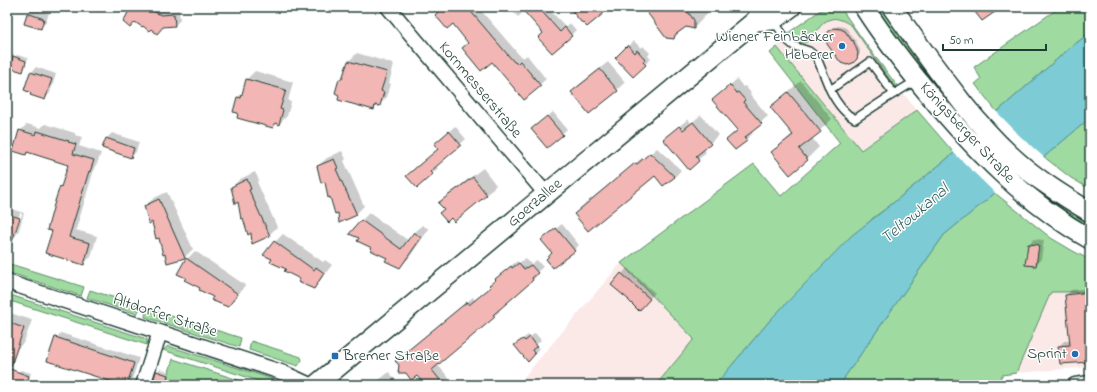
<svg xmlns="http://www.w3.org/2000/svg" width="1097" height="392" viewBox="0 0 1097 392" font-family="'Indie Flower',sans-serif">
	<rect width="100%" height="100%" fill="#fff"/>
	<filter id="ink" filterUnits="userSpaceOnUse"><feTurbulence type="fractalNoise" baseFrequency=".025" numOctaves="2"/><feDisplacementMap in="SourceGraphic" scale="8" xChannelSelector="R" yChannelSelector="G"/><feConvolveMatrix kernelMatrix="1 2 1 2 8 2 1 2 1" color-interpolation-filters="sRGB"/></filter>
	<g filter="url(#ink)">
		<!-- built -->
		<path fill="#fbe9e8" d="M826 7H840L868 47 898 87 917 110 861 150 777 47Z
			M621 263 694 339 656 385H517Z
			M1051 292H1090V367L1016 373Z"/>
		<!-- green -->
		<path fill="#9fdaa0" stroke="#5f8c6a" d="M825 7H840L868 47 898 87H895L851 25C845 22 838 17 831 19 813 23 812 60 788 33Z
			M874 7H882L907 45 951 102 947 105 924 77Z
			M1060 7H1090V33L1072 46 997 112 975 84 981 79 974 67Z
			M777 47 861 150 917 110 954 153 888 207 873 218 772 318 715 385H656L694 339 621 263 754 164 781 196 840 143 770 53Z
			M1090 118V189L1071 178 1044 157Z
			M995 193 1051 238 1073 251 1090 260V292H1051L1016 373 1002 375 997 385H852L844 378 944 235Z
			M1050 196 1090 220V231L1047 200Z
			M7 263 84 287 81 296 7 272Z
			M90 290 141 306 137 314 87 298Z
			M7 294 147 339V345L7 300Z
			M146 308 241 338 239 347 145 317Z
			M251 341 301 357 302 360 298 366 249 350Z
			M168 346 273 379 271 385 163 350Z
			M173 359 254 385H165Z"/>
		<!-- water -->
		<path fill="#7bcbd5" stroke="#569295" d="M1090 33V118L1044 157 995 193 944 235 844 378V385H715L772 318 851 236 888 207 954 153 997 112 1072 46Z"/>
		<!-- pier -->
		<path fill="#fff" d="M996 111 1020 136 1046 159 996 194 952 151Z"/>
		<!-- shadow -->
		<path fill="#0003" fill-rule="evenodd" d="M134 7H159L166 11 179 10 180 20 175 25 163 26Z
			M435 7H478L521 57 522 56 523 58 527 55 546 79 524 99 492 60 469 42 453 23 439 12Z
			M509 7H547L566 27 570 23 576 30 571 35 544 33 525 10 518 17Z
			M578 7H608L603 12Z
			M644 7H707V14L694 28 686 26 674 37Z
			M33 8 49 13 46 22 41 28 28 13Z
			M838 26 844 27 847 29 854 39H855L860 50V53L857 59 829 32 835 27Z
			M634 41 641 48 643 46 650 53 648 56 651 59 633 75 617 58Z
			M357 53 394 64 389 83 391 84 387 97 379 105H378L374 109 340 94V79L344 75 349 61Z
			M17 55 28 58 25 68 22 71 14 57Z
			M608 62 625 82 617 90 572 92 580 84Z
			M36 67 56 74 50 93 45 99 31 73Z
			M255 71 293 82 288 101 291 102 287 116 279 124 277 123 273 127 238 97 244 92 247 79Z
			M737 79 743 87 745 86 751 93 750 94 768 116 751 131 753 133 746 140H727L738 129 721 93Z
			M801 81 832 119 812 138 819 147 807 159 773 152 793 133 772 107 784 95Z
			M553 112 567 129 562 134 538 124Z
			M701 115 718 135 704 149 706 152 698 160 673 131 688 119 691 123Z
			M27 124 41 128 45 124 75 133V135L82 137 79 146 101 153 97 164 95 166 76 230 97 236 91 257 83 264 53 231 69 165 28 152 26 154 20 131Z
			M455 126 466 139 436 166 438 168 432 174 407 176 439 148 441 139Z
			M112 133 139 142 136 152 131 157 107 138Z
			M657 148 681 170 675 177 663 185 655 175 575 214 581 207 642 158 644 159Z
			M342 151 346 159 344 161 364 206 356 214 339 211 325 180 318 166 327 158Z
			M483 168 496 185 487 194 454 220 440 203 449 194Z
			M255 172 259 180 257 182 277 227 269 235 252 232 232 187 240 179Z
			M167 192 193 249 185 257 168 262 159 237 145 206 154 198Z
			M7 206H10L11 209 24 213 18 233 13 238 7 239ZM20 213 22 214 16 234H14Z
			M369 213 409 241 414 233 422 225 429 229 408 259 400 267 389 257 360 238 361 221Z
			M562 224 579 245 574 250 554 253 548 235Z
			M283 234 323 262 325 260 332 265 321 279 313 287 273 259 275 242Z
			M1034 239 1044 240 1041 259 1036 265 1027 264 1029 244Z
			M195 251 245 285 236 298 228 306 187 278 178 273 187 259Z
			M525 258 531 264 537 260 543 267 537 272 538 274 536 277 499 309 500 311 494 316 437 364 449 378 441 385H426L417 374 400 365 396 361 402 355 473 297 475 300 492 286 491 285 502 273 517 261 519 263Z
			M627 268 655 293 639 309 613 285Z
			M1090 288V361L1059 346 1064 341H1070L1066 295 1071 290Z
			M7 312 32 320 24 342 16 350 7 347Z
			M61 333 139 358 132 380 127 385H125L56 338Z
			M535 333 541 340 536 345 539 348 533 356 520 341 528 335 530 337Z
			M160 369 170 372 166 385H153L157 371Z
			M21 370 31 373 27 385H14L18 372Z
			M389 372 399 384V385H373Z"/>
		<!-- building -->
		<path fill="#f2b6b4" stroke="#1f3d34" d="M131 7H144L161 15 174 14 175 26 163 27 157 34 151 29 149 31 143 26 142 27 135 22 130 28 123 22Z
			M434 7H467L514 62H515L517 64 520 61 541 86 524 100 492 62 481 71 462 48 468 43 453 24 447 29 435 15 438 12Z
			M520 7H538L560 32 565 27 572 36 552 53 538 38 543 33Z
			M569 7H599L604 13 587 27 582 22H581Z
			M643 7H684L694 20V29L686 27 675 35 674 39 666 38Z
			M971 7H1002L982 21Z
			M27 13 44 19 41 29 24 24Z
			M833 28 841 29 845 31 852 41 853 40 858 53 857 59 853 63 847 65 841 63 827 44 826 36 828 32Z
			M628 45 635 53 637 50 645 59 643 62 646 65 633 77 615 58Z
			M13 56 26 61 23 72 10 68Z
			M348 61 387 72 381 91 384 92 380 106 375 105 374 110 338 100 339 95 335 93 339 79H342Z
			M600 69 618 91 589 114 571 92Z
			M30 72 52 79 45 100 30 95 31 93 24 90Z
			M246 79 286 90 280 109 283 110 279 125 275 123 273 128 237 118 238 113 233 112 237 97 241 98Z
			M730 85 736 93 738 92 745 100 743 102 762 124 744 138 747 141 735 150 726 140 738 130 712 100Z
			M788 92 821 132 799 149 808 160 790 175 771 152 793 135 770 107Z
			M547 116 563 135 547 148 531 129Z
			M693 122 711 144 696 156 699 161 689 170 663 139 679 126 683 130Z
			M19 130 36 135 37 131 69 141 68 142 76 144 73 154 94 160 90 172 89 171 69 237 90 243 84 265 45 253 52 231 47 230 55 201 60 186 61 187 68 165 27 152 26 155 13 151Z
			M449 131 461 145 430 172 433 174 417 188 406 176 438 149 434 144Z
			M106 138 134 148 131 158 102 148Z
			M650 153 675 177 663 186 655 176 588 231 574 214 635 163 637 164Z
			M334 159 338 168 336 169 357 215 339 223 338 213 335 214 330 197 328 198 325 182 321 183 317 166Z
			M473 177 487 195 454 222 451 218 447 222 439 213 444 209 438 203Z
			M247 179 251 189 249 190 270 236 252 244 251 233 248 235 243 218 241 219 238 202 235 204 231 187Z
			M159 199 185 258 167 263 165 254 163 255 159 238 156 239 152 222 149 224 144 206Z
			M7 214 20 218 9 251 7 250Z
			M361 220 401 249 414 232 421 238 400 268 385 261 387 258 370 250 372 248 357 241 359 238 349 234Z
			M556 228 575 251 553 268 546 259 552 253 541 240Z
			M274 241 314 270 316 267 324 273 314 289 298 282 300 279 284 271 286 269 270 262 272 259 263 255Z
			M1028 244 1039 245 1036 266 1025 265Z
			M186 258 238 294 228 307 211 300 213 297 199 290 200 288 184 280 186 278 177 274Z
			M519 263 524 269 531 265 538 273 532 278 533 280 530 283 493 315 495 317 432 370 444 385H425L417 376 411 380 406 373H398L399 365 395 361 467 302 469 305 491 287 489 285 496 280 495 279 511 266 512 268Z
			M621 273 650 299 639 311 628 300H629L611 285Z
			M1090 292V362L1060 364 1058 346 1070 345 1065 295Z
			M7 322 24 328 10 369 29 376 26 385H13L14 383 7 382Z
			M55 337 134 363 127 385H122L47 361Z
			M530 337 537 346 532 350 535 354 528 362 514 345 523 339 525 341Z
			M156 371 168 375 165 385H152Z"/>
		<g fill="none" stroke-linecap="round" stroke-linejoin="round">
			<!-- service casing -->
			<g stroke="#1f3d34" stroke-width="10">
				<path id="service" d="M773 20 787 40 794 46 809 51 817 58 830 90 870 62 894 94
					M830 90C836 102 843 113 855 119L884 100 917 80"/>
			</g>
			<!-- minor casing -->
			<g stroke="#1f3d34" stroke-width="17">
				<path id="minor" d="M388 7 546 194
					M7 282 284 373 310 385
					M143 385 160 332
					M1075 385 1090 383"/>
			</g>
			<!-- secondary casing -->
			<g stroke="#1f3d34" stroke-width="22">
				<path id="secondary" d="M864 7C883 37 905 65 928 93 974 149 1026 203 1090 239
					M892 7C915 40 939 73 964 105 978 122 993 139 1009 154 1033 177 1062 195 1090 212
					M755 21 773 20 791 7
					M316 385 755 21 763 7"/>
			</g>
			<!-- service -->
			<use href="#service" stroke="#fff" stroke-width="7"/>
			<!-- minor -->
			<use href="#minor" stroke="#fff" stroke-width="14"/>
			<!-- secondary -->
			<use href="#secondary" stroke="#fff" stroke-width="19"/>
		</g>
	</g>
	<!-- markers -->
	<g fill="#1f6fb2" stroke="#fff" stroke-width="1.5">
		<circle cx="842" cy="46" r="4"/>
		<circle cx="1075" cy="354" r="4"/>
		<rect x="331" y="352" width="8" height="8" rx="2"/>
	</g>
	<g text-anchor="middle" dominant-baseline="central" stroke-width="3" stroke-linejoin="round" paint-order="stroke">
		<!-- poi labels -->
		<g font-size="16" fill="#1f3d34" stroke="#fff" text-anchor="end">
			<text x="834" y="37">Wiener Feinbäcker<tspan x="834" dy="18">Heberer</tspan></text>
			<text x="1067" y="354">Sprint</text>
			<text x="343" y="356" text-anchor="start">Bremer Straße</text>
		</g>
		<!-- street labels -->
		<g font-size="16" fill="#1f3d34" stroke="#fff">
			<text transform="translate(480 90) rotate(50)">Kornmesserstraße</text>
			<text transform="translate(967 133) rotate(47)">Königsberger Straße</text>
			<text transform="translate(535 203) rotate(-40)">Goerzallee</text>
			<text transform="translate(165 316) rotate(18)">Altdorfer Straße</text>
		</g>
		<!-- water labels -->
		<g font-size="17" font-style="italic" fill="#36605c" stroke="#fff">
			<text transform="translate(915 214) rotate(-40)">Teltowkanal</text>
		</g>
	</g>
	<!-- margin -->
	<rect width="1097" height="392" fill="none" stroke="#fff" stroke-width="24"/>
	<rect x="12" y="12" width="1073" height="368" fill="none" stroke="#1f3d34" stroke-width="1.5" filter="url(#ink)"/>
	<!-- scale -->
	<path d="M943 44v6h103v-6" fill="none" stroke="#1f3d34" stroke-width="2"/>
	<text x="949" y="44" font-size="12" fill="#1f3d34" stroke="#ffffff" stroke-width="3" paint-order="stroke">50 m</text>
</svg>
